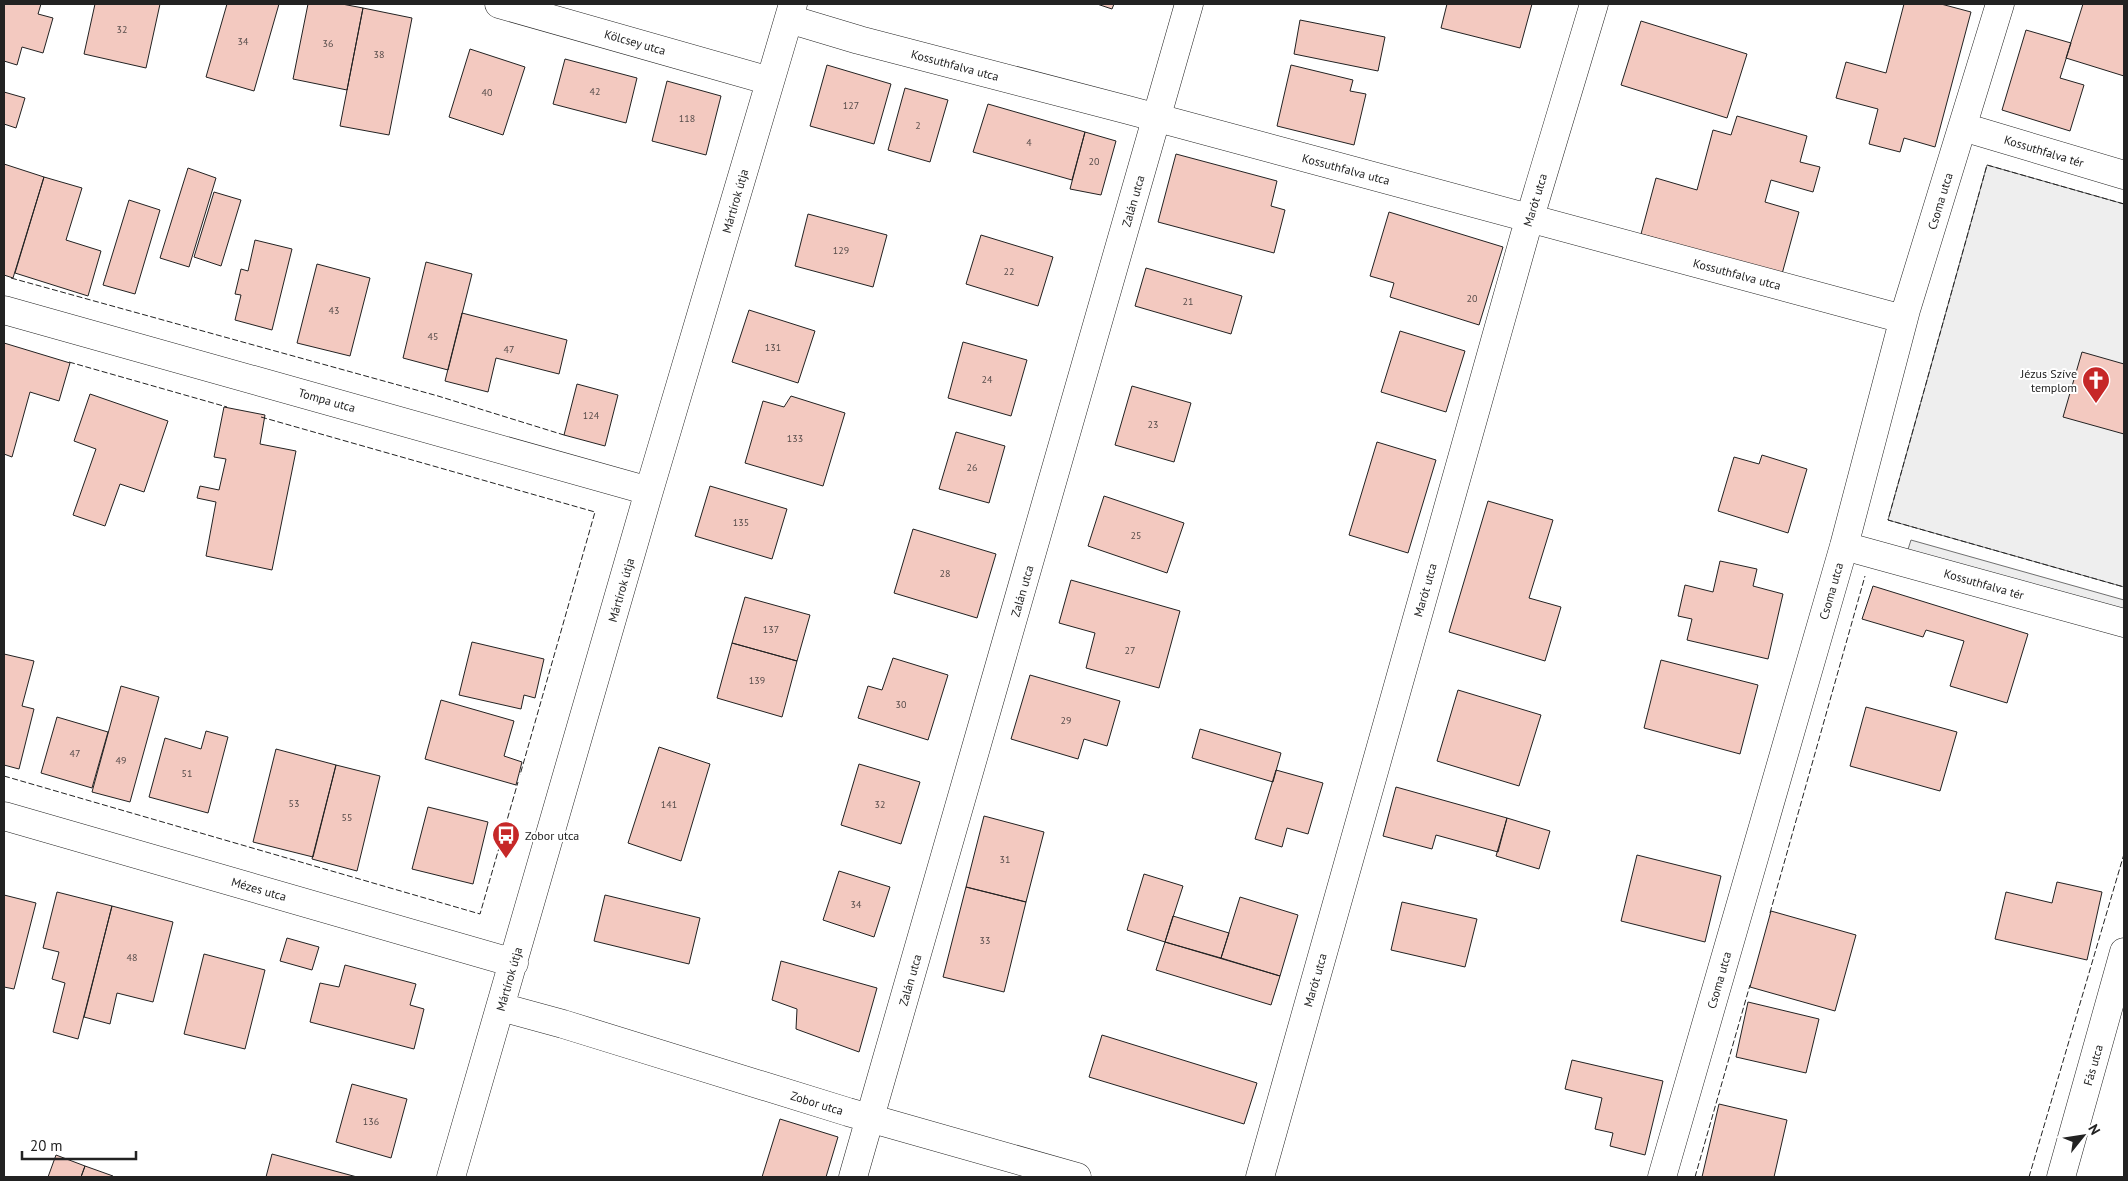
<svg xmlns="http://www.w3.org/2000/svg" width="2128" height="1181" viewBox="0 0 2128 1181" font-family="'PT Sans',sans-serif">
	<rect width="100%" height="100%" fill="#fff"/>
	<!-- green -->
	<path fill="#eee" stroke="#6f6f6f" d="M1987 165 2124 204V587L1888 520Z"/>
	<!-- parking -->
	<path fill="#ededed" stroke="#6f6f6f" d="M1911 540 2124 600V623L1904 562Z"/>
	<!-- building -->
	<path fill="#f3c9c0" stroke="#222" d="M4 4H41L38 14 53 18 43 53 22 47 17 65 4 61Z
		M95 4H160L146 68 84 54Z
		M227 4H279L254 91 206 77Z
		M308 4H342L363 8 347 90 293 79Z
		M1097 4H1114L1112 9Z
		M1447 4H1532L1520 48 1441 28Z
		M1904 4H1941L1971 12 1935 147 1904 138 1900 152 1869 144 1878 109 1836 98 1846 62 1886 73Z
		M2083 4H2124V76L2066 58Z
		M363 8 412 18 389 135 340 126Z
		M1300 20 1385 37 1378 71 1294 54Z
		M1641 21 1747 54 1727 118 1621 85Z
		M2026 30 2071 43 2060 78 2084 85 2070 131 2002 110Z
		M470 49 525 67 503 135 449 117Z
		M565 59 637 78 626 123 553 104Z
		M827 65 891 84 874 144 810 126Z
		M1291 65 1353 80 1350 91 1366 94 1354 145 1277 126Z
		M667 81 721 96 706 155 652 141Z
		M905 88 948 100 930 162 888 150Z
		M4 92 25 98 16 128 4 124Z
		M988 104 1085 132 1072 180 973 152Z
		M1737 116 1807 136 1800 162 1820 167 1813 192 1771 180 1765 202 1799 212 1782 274 1641 234 1656 178 1697 190 1713 130 1731 135Z
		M1085 132 1116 141 1101 195 1070 189Z
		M1176 154 1277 181 1271 206 1285 210 1274 253 1158 222Z
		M4 164 44 177 13 278 4 275Z
		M188 168 216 178 189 267 160 258Z
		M44 177 82 188 66 240 101 251 88 296 15 273Z
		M214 192 241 200 221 266 194 257Z
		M129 200 160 210 135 294 103 285Z
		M1389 212 1503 247 1479 325 1390 297 1394 283 1370 276Z
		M808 214 887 235 873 287 795 266Z
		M981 235 1053 257 1038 306 966 284Z
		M255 240 292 249 272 330 235 320 241 295 235 294 241 269 248 271Z
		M426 262 472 274 448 370 403 358Z
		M317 264 370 278 350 356 297 343Z
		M1146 268 1242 296 1231 334 1135 306Z
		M749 310 815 331 798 383 732 362Z
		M462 313 567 340 559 374 496 358 488 392 445 381Z
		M1400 331 1465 351 1446 412 1381 392Z
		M963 342 1027 360 1011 416 948 398Z
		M4 343 70 363 59 401 30 392 12 457 4 454Z
		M2082 352 2124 364V434L2063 417Z
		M577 384 618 395 605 446 564 435Z
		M1132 386 1191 403 1174 462 1115 445Z
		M90 394 168 421 144 492 120 484 105 526 73 515 96 449 74 441Z
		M791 396 845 413 823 486 745 463 763 401 784 407Z
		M224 407 265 415 260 444 296 451 272 570 206 556 216 502 197 498 200 486 219 490 226 459 214 457Z
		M956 432 1005 446 989 503 939 489Z
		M1377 442 1436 460 1408 553 1349 535Z
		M1762 455 1807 469 1788 533 1718 511 1734 457 1759 464Z
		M710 486 787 509 772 559 695 536Z
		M1104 496 1184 523 1167 573 1088 546Z
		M1488 501 1553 520 1529 598 1561 607 1545 661 1449 632Z
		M913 529 996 554 977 618 894 593Z
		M1720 561 1757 569 1753 586 1783 594 1768 659 1687 640 1692 619 1678 616 1685 585 1713 592Z
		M1071 580 1180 611 1159 688 1086 668 1095 633 1059 623Z
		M1873 586 2028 634 2007 703 1950 686 1964 641 1926 630 1923 637 1862 619Z
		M745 597 810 615 797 661 732 643Z
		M472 642 544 659 535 698 524 695 521 709 459 695Z
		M732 643 797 661 782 717 717 698Z
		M4 654 34 661 22 706 34 709 19 769 4 765Z
		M893 658 948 675 928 740 858 718 868 686 882 690Z
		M1661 660 1758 685 1740 754 1644 728Z
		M1030 675 1120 701 1107 746 1084 739 1078 759 1011 739Z
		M121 686 159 697 130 802 92 792Z
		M1458 690 1541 715 1519 786 1437 761Z
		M441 700 514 721 504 756 522 762 516 785 425 759Z
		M1866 707 1957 732 1940 791 1850 766Z
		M57 717 108 732 92 788 41 773Z
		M1200 729 1281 753 1273 782 1192 758Z
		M206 731 228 737 208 813 149 797 165 738 201 749Z
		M659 747 710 764 681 861 628 843Z
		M276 749 336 765 313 857 253 842Z
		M859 764 920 782 901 844 841 825Z
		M336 765 380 776 357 871 312 859Z
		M1276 770 1323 783 1308 834 1287 828 1282 847 1255 839Z
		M1396 787 1507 818 1498 852 1436 835 1432 849 1383 836Z
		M428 807 488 822 473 884 412 869Z
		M984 816 1044 832 1026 902 966 887Z
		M1507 818 1550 831 1539 869 1496 856Z
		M1637 855 1721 876 1705 942 1621 921Z
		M839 871 890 887 874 937 823 920Z
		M1144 874 1183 886 1165 942 1127 930Z
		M2057 882 2102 892 2087 960 1995 939 2006 892 2052 903Z
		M966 887 1026 902 1004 992 943 977Z
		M57 892 112 906 78 1039 53 1032 65 983 52 979 59 952 43 948Z
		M4 895 36 903 14 989 4 987Z
		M605 895 700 918 689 964 594 941Z
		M1240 897 1298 915 1280 976 1221 958Z
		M1402 902 1477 919 1465 967 1391 950Z
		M112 906 173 922 153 1002 117 993 110 1024 84 1017Z
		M1771 911 1856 935 1835 1011 1750 987Z
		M1173 916 1229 933 1221 958 1165 942Z
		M287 938 319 947 312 970 280 961Z
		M1165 942 1280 976 1271 1005 1156 970Z
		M204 954 265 970 245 1049 184 1034Z
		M781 961 877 988 859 1052 796 1029 797 1009 772 1000Z
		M345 965 416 984 410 1005 424 1009 414 1049 310 1022 320 983 339 987Z
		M1748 1002 1819 1019 1806 1073 1736 1057Z
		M1102 1035 1257 1083 1244 1124 1089 1077Z
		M1572 1060 1663 1081 1645 1155 1610 1146 1613 1133 1595 1129 1602 1098 1565 1089Z
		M352 1084 407 1099 391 1158 336 1142Z
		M1719 1104 1787 1120 1774 1177H1702Z
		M780 1119 838 1137 826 1177H762Z
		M272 1154 357 1177H266Z
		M56 1155 85 1166 81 1177H48Z
		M85 1166 113 1176 112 1177H81Z"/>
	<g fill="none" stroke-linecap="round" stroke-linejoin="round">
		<!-- minor casing -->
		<g stroke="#222" stroke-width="29">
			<path id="minor" d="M499 4 770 81
				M789 19 859 40 1128 110 1903 319
				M1963 127 2124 175
				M4 310 649 491
				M1844 546 2124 623
				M4 816 514 963
				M501 1007 563 1024 848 1112 1077 1177
				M451 1177 649 491 793 4
				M853 1177 1189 4
				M1260 1177 1525 234 1594 4
				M1662 1177 1844 546 1906 310 2000 4
				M2061 1177 2124 952"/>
		</g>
		<!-- minor -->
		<use href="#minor" stroke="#fff" stroke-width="28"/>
		<!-- fence -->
		<path stroke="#222" stroke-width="1" stroke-dasharray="6 2.5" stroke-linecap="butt" d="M2124 204 1987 165 1888 520 2124 587
			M11 278 438 396 564 435
			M69 362 227 407
			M261 417 595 512 520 775
			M4 776 480 914 518 782
			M1770 913 1865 576
			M1695 1177 1750 985
			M2029 1177 2124 854"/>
	</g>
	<!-- icons -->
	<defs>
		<g id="church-pin" transform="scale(1.4375)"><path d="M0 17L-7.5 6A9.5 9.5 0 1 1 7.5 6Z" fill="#c62828" stroke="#fff"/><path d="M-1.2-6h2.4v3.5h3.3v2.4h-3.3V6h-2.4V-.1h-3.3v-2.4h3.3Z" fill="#fff"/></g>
		<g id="bus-pin" transform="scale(1.4375)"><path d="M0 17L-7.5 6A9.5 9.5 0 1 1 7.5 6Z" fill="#c62828" stroke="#fff"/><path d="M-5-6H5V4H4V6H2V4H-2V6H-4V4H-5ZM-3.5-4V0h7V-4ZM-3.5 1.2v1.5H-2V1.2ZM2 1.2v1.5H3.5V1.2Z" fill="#fff"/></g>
	</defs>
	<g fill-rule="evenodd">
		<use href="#church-pin" x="2096" y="380"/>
		<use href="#bus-pin" x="506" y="835"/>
	</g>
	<g text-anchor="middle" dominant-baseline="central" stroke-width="4" stroke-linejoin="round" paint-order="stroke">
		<!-- number labels -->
		<g font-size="10" fill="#564c4a">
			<text x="122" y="29">32</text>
			<text x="243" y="41">34</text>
			<text x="328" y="43">36</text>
			<text x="379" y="54">38</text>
			<text x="595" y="91">42</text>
			<text x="487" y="92">40</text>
			<text x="851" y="105">127</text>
			<text x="687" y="118">118</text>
			<text x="918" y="125">2</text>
			<text x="1029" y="142">4</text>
			<text x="1094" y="161">20</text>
			<text x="841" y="250">129</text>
			<text x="1009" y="271">22</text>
			<text x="1472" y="298">20</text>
			<text x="1188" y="301">21</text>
			<text x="334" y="310">43</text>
			<text x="433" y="336">45</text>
			<text x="773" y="347">131</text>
			<text x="509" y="349">47</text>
			<text x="987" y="379">24</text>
			<text x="591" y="415">124</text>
			<text x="1153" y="424">23</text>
			<text x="795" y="438">133</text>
			<text x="972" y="467">26</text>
			<text x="741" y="522">135</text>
			<text x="1136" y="535">25</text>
			<text x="945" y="573">28</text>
			<text x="771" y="629">137</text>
			<text x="1130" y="650">27</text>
			<text x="757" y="680">139</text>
			<text x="901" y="704">30</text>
			<text x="1066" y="720">29</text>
			<text x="75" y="753">47</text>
			<text x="121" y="760">49</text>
			<text x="187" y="773">51</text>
			<text x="294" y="803">53</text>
			<text x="669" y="804">141</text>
			<text x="880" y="804">32</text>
			<text x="347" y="817">55</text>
			<text x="1005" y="859">31</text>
			<text x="856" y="904">34</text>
			<text x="985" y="940">33</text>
			<text x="132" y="957">48</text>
			<text x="371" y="1121">136</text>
		</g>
		<!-- street labels -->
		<g font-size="12" fill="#222" stroke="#fff">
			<text transform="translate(635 42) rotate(16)">Kölcsey utca</text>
			<text transform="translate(955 65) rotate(15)">Kossuthfalva utca</text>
			<text transform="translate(2044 151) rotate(17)">Kossuthfalva tér</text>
			<text transform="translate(1346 169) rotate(15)">Kossuthfalva utca</text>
			<text transform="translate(1535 200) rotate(-73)">Marót utca</text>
			<text transform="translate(735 201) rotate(-74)">Mártírok útja</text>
			<text transform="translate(1133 201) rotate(-74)">Zalán utca</text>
			<text transform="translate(1940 201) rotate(-73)">Csoma utca</text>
			<text transform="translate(1737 274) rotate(15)">Kossuthfalva utca</text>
			<text transform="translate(327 400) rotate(16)">Tompa utca</text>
			<text transform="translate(1984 584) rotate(16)">Kossuthfalva tér</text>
			<text transform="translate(621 590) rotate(-74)">Mártírok útja</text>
			<text transform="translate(1425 590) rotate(-74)">Marót utca</text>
			<text transform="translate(1022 591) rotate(-74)">Zalán utca</text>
			<text transform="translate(1831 591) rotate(-74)">Csoma utca</text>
			<text transform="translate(259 889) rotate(16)">Mézes utca</text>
			<text transform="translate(509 979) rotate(-74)">Mártírok útja</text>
			<text transform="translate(910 980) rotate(-74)">Zalán utca</text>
			<text transform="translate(1315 980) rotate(-74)">Marót utca</text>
			<text transform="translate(1719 980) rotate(-74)">Csoma utca</text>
			<text transform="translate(2093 1065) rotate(-74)">Fás utca</text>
			<text transform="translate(817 1103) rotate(17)">Zobor utca</text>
		</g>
		<!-- poi labels -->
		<g font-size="12" fill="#222" stroke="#fff" text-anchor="end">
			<text x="2077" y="373">Jézus Szíve<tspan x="2077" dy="14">templom</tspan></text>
			<text x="525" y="835" text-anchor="start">Zobor utca</text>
		</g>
	</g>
	<!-- border -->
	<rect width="2128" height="1181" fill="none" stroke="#222222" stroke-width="10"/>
	<!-- north arrow -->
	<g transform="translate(2083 1136) rotate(60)" stroke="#ffffff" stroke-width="4" paint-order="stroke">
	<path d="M0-4L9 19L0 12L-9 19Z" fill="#222222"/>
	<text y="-8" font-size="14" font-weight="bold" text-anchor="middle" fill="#222222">N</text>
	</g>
	<!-- scale -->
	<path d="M22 1151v8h114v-8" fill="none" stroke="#222222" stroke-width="2.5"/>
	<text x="30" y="1151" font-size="15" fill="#222222" stroke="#ffffff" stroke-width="4" paint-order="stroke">20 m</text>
</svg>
